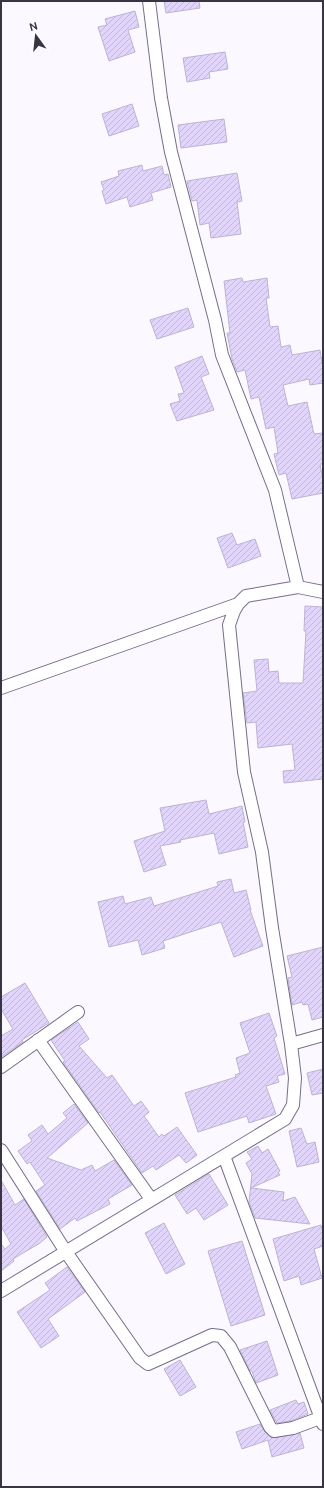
<svg xmlns="http://www.w3.org/2000/svg" width="324" height="1488" viewBox="0 0 324 1488" font-family="Ubuntu,sans-serif">
	<defs>
		<pattern id="building-hatch" width="6" height="6" patternUnits="userSpaceOnUse"><rect width="6" height="6" fill="#e2d5fb"/><path d="M-1 1l2-2M0 6l6-6M5 7l2-2" fill="none" stroke="#c3b7d8"/></pattern>
	</defs>
	<rect width="100%" height="100%" fill="#fbf9ff"/>
	<!-- building -->
	<path fill="url(#building-hatch)" stroke="#bdb3d1" d="M164 1H199L200 8 166 13Z
		M135 11 139 27 128 30 135 52 109 61 98 27 107 25 105 19Z
		M225 52 228 69 209 72 210 78 187 82 183 58Z
		M132 104 139 126 109 136 102 114Z
		M224 119 227 142 181 148 178 125Z
		M142 165 143 171 162 166 164 175 168 174 171 187 151 193 153 200 130 207 127 197 106 204 102 191 104 190 101 182 119 176 118 171Z
		M237 173 242 201 237 202 241 234 211 238 209 223 200 225 197 200 192 201 187 181Z
		M242 278 243 282 267 278 269 298H266L270 327 278 326 281 347 290 345 292 355 320 350 323 369V383L310 385 309 379 283 385 288 406 307 402 314 434 323 433V464H320L323 480V493L292 499 286 473 279 475 274 454 278 453 274 427 266 429 259 397 251 399 245 370 237 372 232 359 227 333H230L224 281Z
		M188 308 194 327 157 339 150 320Z
		M202 356 209 374 201 377 214 410 177 421 170 404 180 401 178 394 184 393 175 367Z
		M232 533 237 545 255 539 261 556 228 568 217 538Z
		M305 606 323 607V779L284 783 283 771 295 770 292 744 258 748 256 722 247 723 243 693 257 691 254 660 268 659 269 672 278 671 279 683H303L306 631H304Z
		M206 800 209 814 242 806 245 822H243L248 847 219 854 214 833 180 840 181 842 160 846 166 865 144 872 134 841 165 831 160 808Z
		M231 879 234 893 246 890 251 910H250L263 946 234 957 221 922 163 941 165 948 142 955 138 940 109 947 98 902 123 896 125 904 151 897 154 906 218 886 217 882Z
		M323 947V1017L312 1020 308 1004 303 1005 302 1002 292 1005 288 978 292 977 287 956Z
		M25 983 49 1023 22 1040 23 1042 1 1057V1036L13 1029 1 1009V997Z
		M269 1013 277 1036 274 1038 285 1074 277 1076 279 1082 266 1086 276 1114 249 1123 247 1116 198 1132 185 1093 236 1077 235 1075 240 1073 236 1058 250 1053 240 1023Z
		M78 1022 89 1039 79 1046 107 1078 112 1075 134 1106 141 1101 149 1112 144 1116 159 1137 162 1134 164 1136 177 1127 197 1155 186 1163 179 1155 156 1170 153 1166 142 1173 100 1112 99 1113 63 1062 65 1061 51 1040Z
		M323 1069V1093L312 1095 307 1073Z
		M74 1104 88 1123 47 1158 81 1170 92 1165 95 1171 114 1160 132 1185 108 1199 110 1204 77 1221 75 1218 60 1229 36 1191 45 1185 30 1162 27 1164 18 1151 32 1141 28 1135 42 1125 48 1134 67 1118 63 1113Z
		M301 1128 307 1144 315 1142 319 1162 297 1167 289 1131Z
		M258 1146 262 1153 268 1149 280 1171 278 1172 280 1175 251 1188 284 1192 283 1201 295 1197 310 1224 255 1218 249 1202 252 1174 246 1163 252 1159 247 1152Z
		M209 1174 228 1205 204 1220 196 1208 187 1214 175 1195Z
		M1 1180 15 1205 24 1199 47 1237 40 1243 13 1259 14 1261 1 1271V1244L5 1249 11 1244 1 1226Z
		M164 1223 185 1264 166 1274 145 1233Z
		M321 1225 323 1233V1246L314 1249 322 1278 301 1285 299 1276 284 1281 273 1239Z
		M242 1241 265 1315 231 1326 208 1251Z
		M67 1267 85 1292 48 1319 59 1336 41 1348 17 1312 50 1290 45 1283Z
		M267 1341 278 1375 256 1383 252 1371H250L240 1350Z
		M180 1360 196 1387 180 1396 164 1369Z
		M296 1400 298 1404 304 1402 308 1414 291 1421 277 1423 270 1410Z
		M260 1424 265 1432 272 1438 300 1433 304 1448 272 1457 268 1440 242 1449 236 1432Z"/>
	<g fill="none" stroke-linecap="round" stroke-linejoin="round">
		<!-- street casing -->
		<g stroke="#776d89" stroke-width="14">
			<path id="street" d="M149 1 161 98 171 152 215 320 222 355 275 490 298 587
				M1 688 238 604
				M38 1040 151 1199
				M291 1044 323 1035
				M1 1067 78 1012
				M1 1150 66 1252 140 1358 148 1364 212 1335 221 1336 230 1347 270 1427 274 1431 293 1428 320 1418
				M224 1156 323 1424
				M1 1291 285 1119 293 1105 295 1078 291 1044 272 928 262 852 244 772 229 625 234 611 238 604 246 596 298 587 323 592"/>
		</g>
		<!-- street -->
		<use href="#street" stroke="#fff" stroke-width="12"/>
	</g>
	<!-- border -->
	<rect width="324" height="1488" fill="none" stroke="#393441" stroke-width="4"/>
	<!-- north arrow -->
	<g transform="translate(36 36) rotate(345)" stroke="#ffffff" stroke-width="3" paint-order="stroke">
	<path d="M0-3L7 15L0 10L-7 15Z" fill="#393441"/>
	<text y="-6" font-size="11" font-weight="bold" text-anchor="middle" fill="#393441">N</text>
	</g>
</svg>
